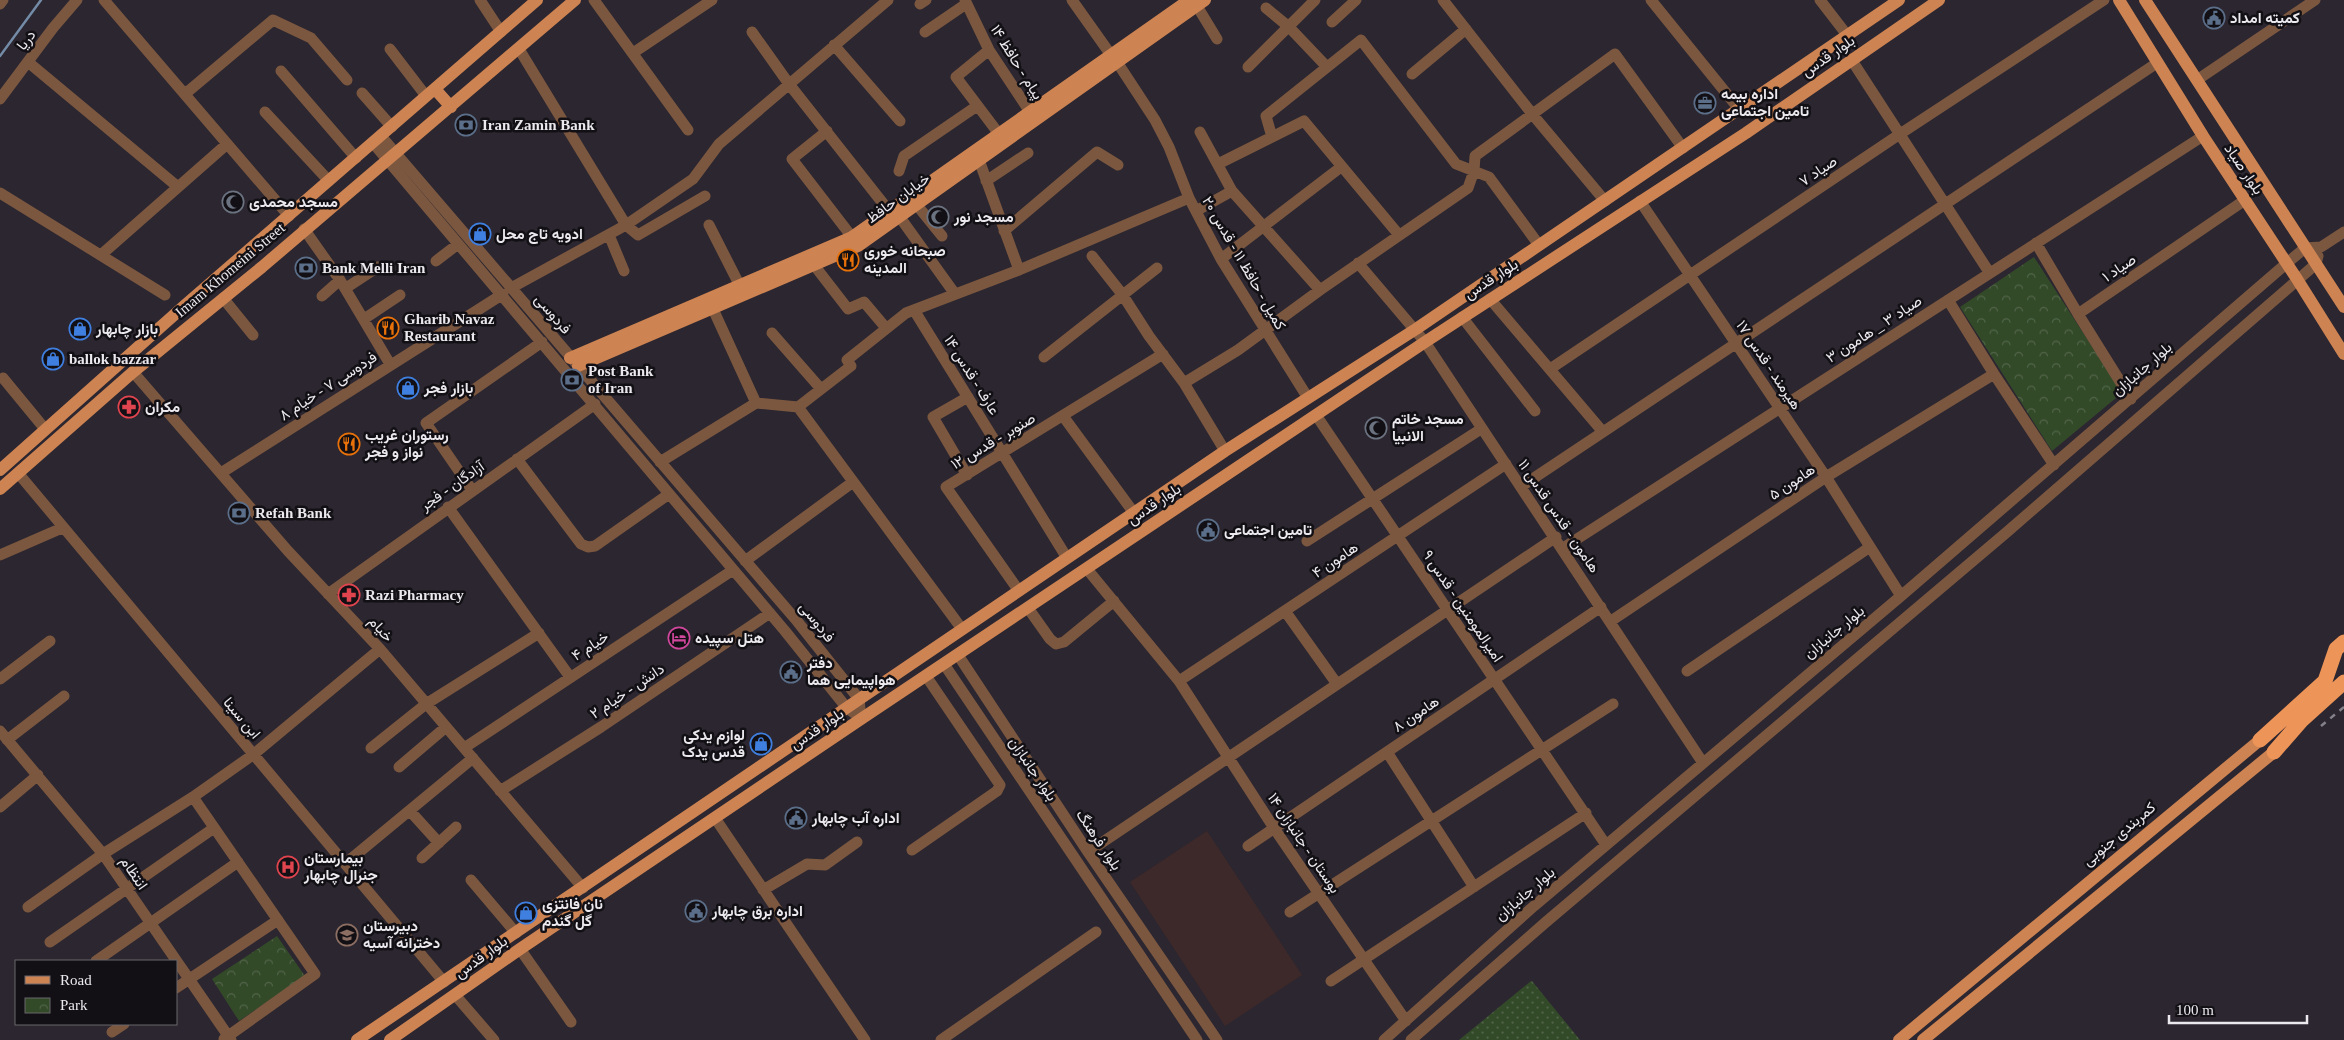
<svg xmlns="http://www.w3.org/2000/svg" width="2344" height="1040" viewBox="0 0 2344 1040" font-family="'Times New Roman',Vazirmatn,serif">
	<defs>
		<pattern id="grass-dots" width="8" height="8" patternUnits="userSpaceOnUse" patternTransform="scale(1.25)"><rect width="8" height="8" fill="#334a29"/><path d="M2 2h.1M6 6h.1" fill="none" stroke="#516448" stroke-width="1.8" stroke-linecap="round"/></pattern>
		<pattern id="park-crowns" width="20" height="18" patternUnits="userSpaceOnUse" patternTransform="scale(1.25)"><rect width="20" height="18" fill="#334a29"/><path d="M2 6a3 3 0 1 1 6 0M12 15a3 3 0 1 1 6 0" fill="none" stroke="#516448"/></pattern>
	</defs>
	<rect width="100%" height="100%" fill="#2b262f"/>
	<!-- education -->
	<path fill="#3d292a" d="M1207 831 1302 975 1225 1026 1130 882Z"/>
	<!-- grass -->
	<path fill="url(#grass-dots)" d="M1532 981 1580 1040H1459L1531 981Z"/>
	<!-- park -->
	<path fill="url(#park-crowns)" d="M2034 257 2122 393 2052 451 1960 307Z
		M277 936 305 976 239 1021 212 979Z"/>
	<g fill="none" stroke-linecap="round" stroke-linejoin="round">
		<!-- stream -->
		<path stroke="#738ba6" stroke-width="2.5" d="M0 56 41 0"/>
		<!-- minor -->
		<path stroke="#7b5740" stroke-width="11" d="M104 0 289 216
			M480 0 501 32
			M594 0 688 130
			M965 0 989 50 1030 112
			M1072 0 1111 55
			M1443 0 1533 115 1605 201
			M1651 0 1739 109
			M1820 0 1847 35
			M0 4 3 0
			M920 4 926 0
			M1197 6 1217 39
			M1266 8 1289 27 1327 67
			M1332 22 1356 0
			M752 32 789 84 889 211
			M925 32 966 4
			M834 45 900 121
			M390 49 426 96
			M519 49 626 225 638 235 705 196
			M989 50 956 77 999 134
			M633 53 712 0
			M1851 59 1989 272
			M28 62 178 187
			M1117 62 1155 120 1169 147 1189 198 1221 259 1308 398
			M1248 67 1315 0
			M281 71 356 158
			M1412 74 1466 29
			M2197 80 2315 0
			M362 93 392 127
			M185 94 273 20 311 38 347 80
			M0 99 53 28 77 0
			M265 112 329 181
			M827 131 792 159 852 237
			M1200 132 1232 191 1320 290
			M381 136 797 621 859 699 861 719
			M1272 137 1266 116 1361 40 1456 164 1489 177 1539 245
			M373 143 785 631 846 707 854 713
			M979 160 1019 270
			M1218 164 1304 121 1399 235
			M899 171 904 156 977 106
			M986 181 1028 153
			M0 193 165 295
			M1640 201 1826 477 1901 596
			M916 204 942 236
			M1196 211 1232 191
			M899 216 955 294
			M709 225 740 286
			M304 229 340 280 390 364
			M1004 231 1097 152 1118 165
			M609 235 624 271
			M2036 243 2078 314 2245 200
			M101 255 227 144
			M1092 256 1122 294 1149 336 1184 383 1225 451
			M1221 259 1341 167
			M436 261 458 244
			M1358 263 1425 342 1703 763
			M814 265 848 309 864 302 886 328
			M346 288 378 267
			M511 288 626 225 693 179 719 144 888 0
			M322 296 340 280
			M223 298 253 335
			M1490 299 1603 432
			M1948 300 1994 374 2054 465
			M713 309 756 403 798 407
			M914 310 1067 558
			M2078 314 2131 399
			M1462 317 1535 411
			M364 319 400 295
			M772 333 821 389
			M1044 357 1157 268
			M1550 369 1900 134 2104 0
			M133 372 288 551 380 649 583 888
			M3 378 45 429
			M1184 383 1238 350 1320 290 1468 188 1474 171 1475 156 1615 54 1683 148
			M798 407 851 366 847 360 906 313 1019 270 1189 198
			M798 407 962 629
			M1316 415 1606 845
			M1063 416 1134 513
			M517 459 581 544 588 547 595 546 669 494
			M660 462 756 403
			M18 473 444 982
			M221 473 503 294
			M967 475 933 417 968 397
			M1522 486 2157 63
			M472 490 426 423 542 342
			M448 507 570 677
			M1307 541 1481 429
			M1563 548 2203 136
			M0 555 62 528
			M745 561 853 482
			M1087 569 1179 681 1274 828 1406 1021
			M1019 591 946 487 1163 354
			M328 594 595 404
			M1028 608 1050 639 1056 644 1064 642 1114 601
			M1285 611 1337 684
			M1611 621 1826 477 1994 374
			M958 655 1088 852 1217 1040
			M944 664 1197 1040
			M1687 671 1870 547
			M0 679 50 641
			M1179 681 1506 464
			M0 731 103 854 231 1040
			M7 740 64 696
			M371 748 426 704 539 633
			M464 748 733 570
			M1387 752 1474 887
			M399 767 446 727
			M500 791 601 727 770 613
			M193 797 315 974 224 1039
			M0 807 38 775
			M410 811 439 843
			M715 818 865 1040
			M1248 846 1601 607
			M912 850 997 791 1000 785 926 676
			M1088 852 1556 537
			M422 858 456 827
			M346 863 473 758
			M471 880 516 933
			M763 890 807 864 825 865 857 842
			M28 907 103 854 193 797 254 754 380 649
			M1290 912 1613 704
			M50 942 214 828
			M520 949 571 1022
			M96 961 238 862
			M1331 981 1586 813
			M176 988 278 920
			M456 996 494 1040
			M112 1032 124 1024
			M941 1040 1096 932
			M1384 1040 1534 906 1901 596 2287 263 2305 248 2321 247 2344 232
			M1411 1040 1546 922 2007 532 2316 264 2318 256"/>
		<!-- major -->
		<path stroke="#cd8352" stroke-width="12" d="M2119 0 2203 136 2297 279 2344 354
			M2145 0 2344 307
			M435 89 451 107
			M570 358 852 237 1189 0
			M578 366 858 246 1205 0
			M0 470 183 307 537 0
			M0 489 133 372 262 267 575 0
			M357 1040 1225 451 1416 329 1899 0
			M390 1040 520 949 861 719 1425 342 1746 133 1939 0
			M1899 1040 2260 740
			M1923 1040 2274 752"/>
		<!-- highway -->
		<path stroke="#ed9458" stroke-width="15" d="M2260 740 2325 681 2336 649 2344 642
			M2274 752 2301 721 2344 682"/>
		<!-- rail -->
		<path stroke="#858189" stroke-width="2.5" stroke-dasharray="6 6" stroke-linecap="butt" d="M2321 726 2344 707"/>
	</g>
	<!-- icons -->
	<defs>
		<g id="civic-ring" transform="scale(1.125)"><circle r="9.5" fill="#121014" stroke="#5c6f8a" stroke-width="1.5"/><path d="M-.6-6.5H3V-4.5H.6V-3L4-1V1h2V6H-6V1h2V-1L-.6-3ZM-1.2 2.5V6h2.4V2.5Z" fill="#5c6f8a"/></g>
		<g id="office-ring" transform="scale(1.125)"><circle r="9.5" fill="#121014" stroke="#5c6f8a" stroke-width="1.5"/><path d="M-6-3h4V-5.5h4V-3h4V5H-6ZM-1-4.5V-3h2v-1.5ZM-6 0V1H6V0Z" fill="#5c6f8a"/></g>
		<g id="bank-ring" transform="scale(1.125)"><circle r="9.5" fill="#121014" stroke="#5c6f8a" stroke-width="1.5"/><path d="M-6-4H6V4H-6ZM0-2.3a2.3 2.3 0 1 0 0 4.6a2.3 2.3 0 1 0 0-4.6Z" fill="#5c6f8a"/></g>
		<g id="mosque-ring" transform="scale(1.125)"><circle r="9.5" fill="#121014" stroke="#6b7280" stroke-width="1.5"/><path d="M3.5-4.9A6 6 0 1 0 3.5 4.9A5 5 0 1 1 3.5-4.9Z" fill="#6b7280"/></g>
		<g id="shop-ring" transform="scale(1.125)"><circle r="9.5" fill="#121014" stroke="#3f7fe0" stroke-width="1.5"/><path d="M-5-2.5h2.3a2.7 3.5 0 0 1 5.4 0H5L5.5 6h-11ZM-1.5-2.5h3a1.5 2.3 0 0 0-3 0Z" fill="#3f7fe0"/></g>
		<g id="restaurant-ring" transform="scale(1.125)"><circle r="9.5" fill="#121014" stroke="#e8710a" stroke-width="1.5"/><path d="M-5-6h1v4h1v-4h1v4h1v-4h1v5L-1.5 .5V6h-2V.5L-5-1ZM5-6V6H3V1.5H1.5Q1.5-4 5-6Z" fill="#e8710a"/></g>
		<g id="pharmacy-ring" transform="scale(1.125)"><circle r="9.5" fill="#121014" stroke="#e0444e" stroke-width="1.5"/><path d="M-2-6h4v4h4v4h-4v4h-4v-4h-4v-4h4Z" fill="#e0444e"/></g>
		<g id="hotel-ring" transform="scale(1.125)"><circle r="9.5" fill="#121014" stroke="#d1479c" stroke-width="1.5"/><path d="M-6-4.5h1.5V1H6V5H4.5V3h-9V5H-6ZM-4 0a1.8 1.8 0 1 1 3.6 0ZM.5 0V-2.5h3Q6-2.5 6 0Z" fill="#d1479c"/></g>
		<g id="hospital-ring" transform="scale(1.125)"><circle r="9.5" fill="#121014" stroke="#e0444e" stroke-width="1.5"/><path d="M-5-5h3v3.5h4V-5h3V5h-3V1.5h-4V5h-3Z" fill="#e0444e"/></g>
		<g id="school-ring" transform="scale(1.125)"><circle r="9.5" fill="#121014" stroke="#8d6e63" stroke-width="1.5"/><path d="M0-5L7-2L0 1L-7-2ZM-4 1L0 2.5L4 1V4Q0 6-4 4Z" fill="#8d6e63"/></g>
	</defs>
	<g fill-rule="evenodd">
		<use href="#civic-ring" x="2214" y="18"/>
		<use href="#office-ring" x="1705" y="103"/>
		<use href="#bank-ring" x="466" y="125"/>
		<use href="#mosque-ring" x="233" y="202"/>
		<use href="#mosque-ring" x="938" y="217"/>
		<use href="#shop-ring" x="480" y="234"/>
		<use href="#restaurant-ring" x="848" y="260"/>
		<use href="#bank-ring" x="306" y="268"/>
		<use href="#restaurant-ring" x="388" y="328"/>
		<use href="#shop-ring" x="80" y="329"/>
		<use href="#shop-ring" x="53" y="359"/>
		<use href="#bank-ring" x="572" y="380"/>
		<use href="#shop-ring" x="408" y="388"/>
		<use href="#pharmacy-ring" x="129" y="407"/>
		<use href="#mosque-ring" x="1376" y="428"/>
		<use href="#restaurant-ring" x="349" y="444"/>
		<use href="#bank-ring" x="239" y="513"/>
		<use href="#civic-ring" x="1208" y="530"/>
		<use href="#pharmacy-ring" x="349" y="595"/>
		<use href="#hotel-ring" x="679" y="638"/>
		<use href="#civic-ring" x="791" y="672"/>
		<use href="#shop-ring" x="761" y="744"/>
		<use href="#civic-ring" x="796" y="818"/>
		<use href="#hospital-ring" x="288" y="867"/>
		<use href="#civic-ring" x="696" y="911"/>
		<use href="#shop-ring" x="526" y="913"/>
		<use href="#school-ring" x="347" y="935"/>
	</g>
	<g text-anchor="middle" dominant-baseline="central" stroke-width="5" stroke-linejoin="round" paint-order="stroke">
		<!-- poi labels -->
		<g font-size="15" font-weight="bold" fill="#ebe8ee" stroke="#121014" text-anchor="start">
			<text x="2230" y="18">کمیته امداد</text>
			<text x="1721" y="94">اداره بیمه<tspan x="1721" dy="17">تامین اجتماعی</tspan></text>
			<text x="482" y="125">Iran Zamin Bank</text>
			<text x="249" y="202">مسجد محمدی</text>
			<text x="954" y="217">مسجد نور</text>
			<text x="496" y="234">ادویه تاج محل</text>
			<text x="864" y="251">صبحانه خوری<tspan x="864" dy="17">المدینه</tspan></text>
			<text x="322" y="268">Bank Melli Iran</text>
			<text x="404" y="319">Gharib Navaz<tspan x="404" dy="17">Restaurant</tspan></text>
			<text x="96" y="329">بازار چابهار</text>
			<text x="69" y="359">ballok bazzar</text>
			<text x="588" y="371">Post Bank<tspan x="588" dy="17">of Iran</tspan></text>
			<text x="424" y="388">بازار فجر</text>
			<text x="145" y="407">مکران</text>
			<text x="1392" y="419">مسجد خاتم<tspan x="1392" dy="17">الانبیا</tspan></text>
			<text x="365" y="435">رستوران غریب<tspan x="365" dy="17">نواز و فجر</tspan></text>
			<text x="255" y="513">Refah Bank</text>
			<text x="1224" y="530">تامین اجتماعی</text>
			<text x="365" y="595">Razi Pharmacy</text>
			<text x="695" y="638">هتل سپیده</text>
			<text x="807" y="663">دفتر<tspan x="807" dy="17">هواپیمایی هما</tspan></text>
			<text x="745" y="735" text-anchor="end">لوازم یدکی<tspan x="745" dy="17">قدس یدک</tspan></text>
			<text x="812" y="818">اداره آب چابهار</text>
			<text x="304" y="858">بیمارستان<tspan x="304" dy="17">جنرال چابهار</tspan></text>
			<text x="542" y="904">نان فانتزی<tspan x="542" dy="17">گل گندم</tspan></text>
			<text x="712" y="911">اداره برق چابهار</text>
			<text x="363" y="926">دبیرستان<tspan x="363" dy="17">دخترانه آسیه</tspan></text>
		</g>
		<!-- street labels -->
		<g font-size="15" fill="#ebe8ee" stroke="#121014">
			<text transform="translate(26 40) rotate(-53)">دریا</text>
			<text transform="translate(1828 56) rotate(-35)">بلوار قدس</text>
			<text transform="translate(1017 62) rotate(58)">پیام - حافظ ۱۴</text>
			<text transform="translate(2244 169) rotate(56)">بلوار صیاد</text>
			<text transform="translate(1818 171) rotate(-34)">صیاد ۷</text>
			<text transform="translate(898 198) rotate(-36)">خیابان حافظ</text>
			<text transform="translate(1244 263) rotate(60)">کمیل - حافظ ۱۱ - قدس ۲۰</text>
			<text transform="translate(2119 268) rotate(-34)">صیاد ۱</text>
			<text transform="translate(230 270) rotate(-40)">Imam Khomeini Street</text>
			<text transform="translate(1491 279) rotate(-33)">بلوار قدس</text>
			<text transform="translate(553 314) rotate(49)">فردوسی</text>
			<text transform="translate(1874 329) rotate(-33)">صیاد ۳ _ هامون ۳</text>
			<text transform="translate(1769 365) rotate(56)">هیرمند - قدس ۱۷</text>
			<text transform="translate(2142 369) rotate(-41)">بلوار جانبازان</text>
			<text transform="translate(972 375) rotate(58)">عارف - قدس ۱۴</text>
			<text transform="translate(328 386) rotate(-33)">فردوسی ۷ - خیام ۸</text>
			<text transform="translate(993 441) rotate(-31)">صنوبر - قدس ۱۲</text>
			<text transform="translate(1792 482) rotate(-34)">هامون ۵</text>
			<text transform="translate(452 486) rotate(-35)">آزادگان - فجر</text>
			<text transform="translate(1154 504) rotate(-34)">بلوار قدس</text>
			<text transform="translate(1559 516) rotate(56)">هامون - قدس قدس ۱۱</text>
			<text transform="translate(1335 560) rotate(-34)">هامون ۴</text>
			<text transform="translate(1463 606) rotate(56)">امیرالمومنین - قدس ۹</text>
			<text transform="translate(817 622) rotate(51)">فردوسی</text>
			<text transform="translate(381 629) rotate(48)">خیام</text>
			<text transform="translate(1834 632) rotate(-40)">بلوار جانبازان</text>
			<text transform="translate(590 646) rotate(-33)">خیام ۴</text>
			<text transform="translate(627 691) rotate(-34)">دانش - خیام ۲</text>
			<text transform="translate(1416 714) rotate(-34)">هامون ۸</text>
			<text transform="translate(242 718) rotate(50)">ابن سینا</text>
			<text transform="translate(817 729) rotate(-34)">بلوار قدس</text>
			<text transform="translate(1033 769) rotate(56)">بلوار جانبازان</text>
			<text transform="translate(2119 834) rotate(-40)">کمربندی جنوبی</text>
			<text transform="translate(1099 840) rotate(56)">بلوار فرهنگ</text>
			<text transform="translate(1304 843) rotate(56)">بوستان - جانبازان ۱۴</text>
			<text transform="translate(134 873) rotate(56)">انتظام</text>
			<text transform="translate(1525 894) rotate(-41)">بلوار جانبازان</text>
			<text transform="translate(481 957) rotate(-36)">بلوار قدس</text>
		</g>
	</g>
	<!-- legend -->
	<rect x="15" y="960" width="162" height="65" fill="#121014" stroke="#69666b"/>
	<rect x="25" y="976" width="25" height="8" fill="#cd8352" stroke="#69666b"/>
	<text x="60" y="985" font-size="15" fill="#ebe8ee">Road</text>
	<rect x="25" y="998" width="25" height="15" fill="url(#park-crowns)" stroke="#69666b"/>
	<text x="60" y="1010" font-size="15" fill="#ebe8ee">Park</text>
	<!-- scale -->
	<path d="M2169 1015v8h138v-8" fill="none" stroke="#ebe8ee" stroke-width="2.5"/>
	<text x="2176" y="1015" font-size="15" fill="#ebe8ee" stroke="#121014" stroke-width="4" paint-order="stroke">100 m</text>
</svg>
